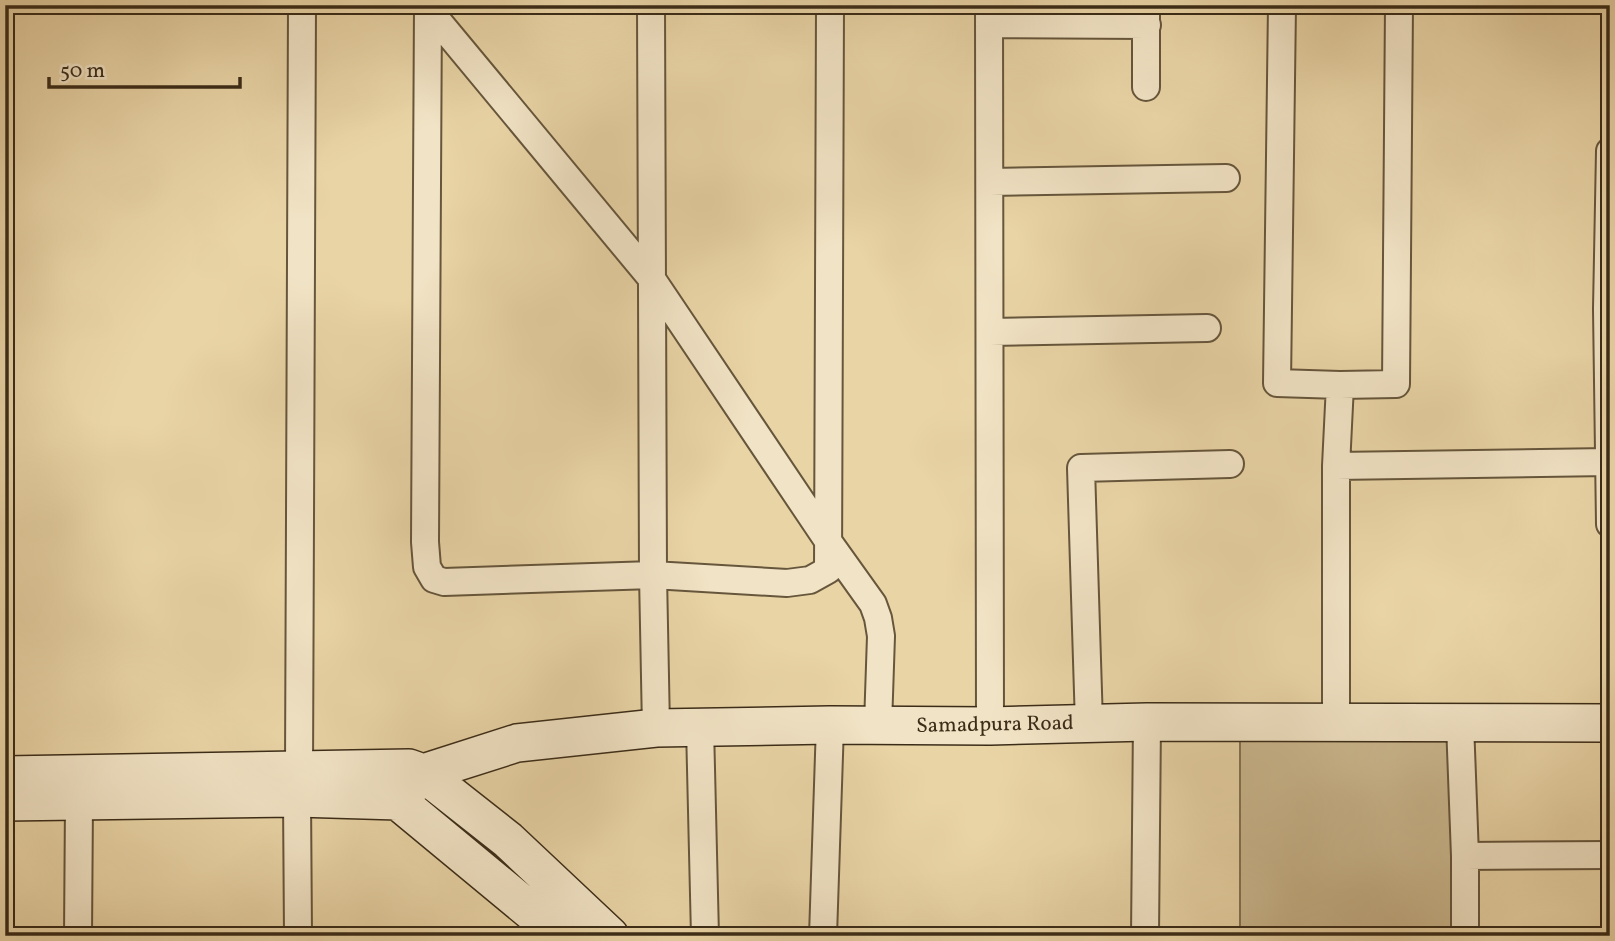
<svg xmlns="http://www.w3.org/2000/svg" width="1615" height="941" viewBox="0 0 1615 941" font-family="Vollkorn,serif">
	<rect width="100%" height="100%" fill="#e9d4a6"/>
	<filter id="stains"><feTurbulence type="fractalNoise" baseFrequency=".00286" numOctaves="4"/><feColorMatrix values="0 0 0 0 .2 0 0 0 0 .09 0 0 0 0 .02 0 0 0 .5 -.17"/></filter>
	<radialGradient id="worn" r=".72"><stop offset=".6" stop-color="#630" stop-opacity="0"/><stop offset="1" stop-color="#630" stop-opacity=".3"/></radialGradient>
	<!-- green -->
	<path fill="#cbb78e" stroke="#837253" stroke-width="2" d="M1240 736 1454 739V936H1240Z"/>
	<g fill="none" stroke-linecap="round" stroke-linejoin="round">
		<!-- street casing -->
		<g stroke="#66563c" stroke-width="30">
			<path id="street" d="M428 5 425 542 427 567 434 579 444 582 653 575 787 583 810 580 828 570 830 5
				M651 5 653 575 656 728
				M989 5 990 726
				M1282 5 1277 383 1340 385
				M428 9 652 279 828 541 873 604 878 618 881 636 878 725
				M989 24 1147 25
				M1146 87V5
				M1610 151 1607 309 1610 524
				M990 182 1226 178
				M990 332 1207 328
				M1336 466 1608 462
				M1336 723V466L1340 385 1396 384 1399 5
				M1460 723 1465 856 1610 855
				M1089 724 1081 468 1230 464
				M700 727 705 936
				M299 772 302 5
				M297 798 298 936
				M78 936 79 801
				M823 936 830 725
				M1145 936 1147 722
				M1465 936V856"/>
		</g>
		<!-- secondary casing -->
		<g stroke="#3b2c18" stroke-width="40">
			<path id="secondary" d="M5 775 409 768 423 773 508 840 610 936
				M398 801 423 773 517 743 656 728 830 725 990 726 1147 722 1610 723
				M5 802 297 798 398 801 561 936"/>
		</g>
		<!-- street -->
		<use href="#street" stroke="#f1e3c5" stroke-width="26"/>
		<!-- secondary -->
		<use href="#secondary" stroke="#f1e3c5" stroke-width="37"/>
	</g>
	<g text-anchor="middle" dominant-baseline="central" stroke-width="6" stroke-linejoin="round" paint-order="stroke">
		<!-- street labels -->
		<g font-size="21" fill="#3b2c18" stroke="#f1e3c5">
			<text transform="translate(995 725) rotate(-1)">Samadpura Road</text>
		</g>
	</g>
	<!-- margin -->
	<rect width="1615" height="941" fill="none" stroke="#e9d4a6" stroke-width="28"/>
	<rect x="7" y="7" width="1601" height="927" fill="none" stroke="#3b2c18" stroke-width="3.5"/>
	<rect x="14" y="14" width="1587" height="913" fill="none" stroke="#3b2c18" stroke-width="2"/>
	<!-- scale -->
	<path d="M49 77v10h191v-10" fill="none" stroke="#3b2c18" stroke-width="3.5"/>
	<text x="60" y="77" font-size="21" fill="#3b2c18" stroke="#f1e3c5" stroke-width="5" paint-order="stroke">50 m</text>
	<rect width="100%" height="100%" filter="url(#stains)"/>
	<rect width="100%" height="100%" fill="url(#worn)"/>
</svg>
